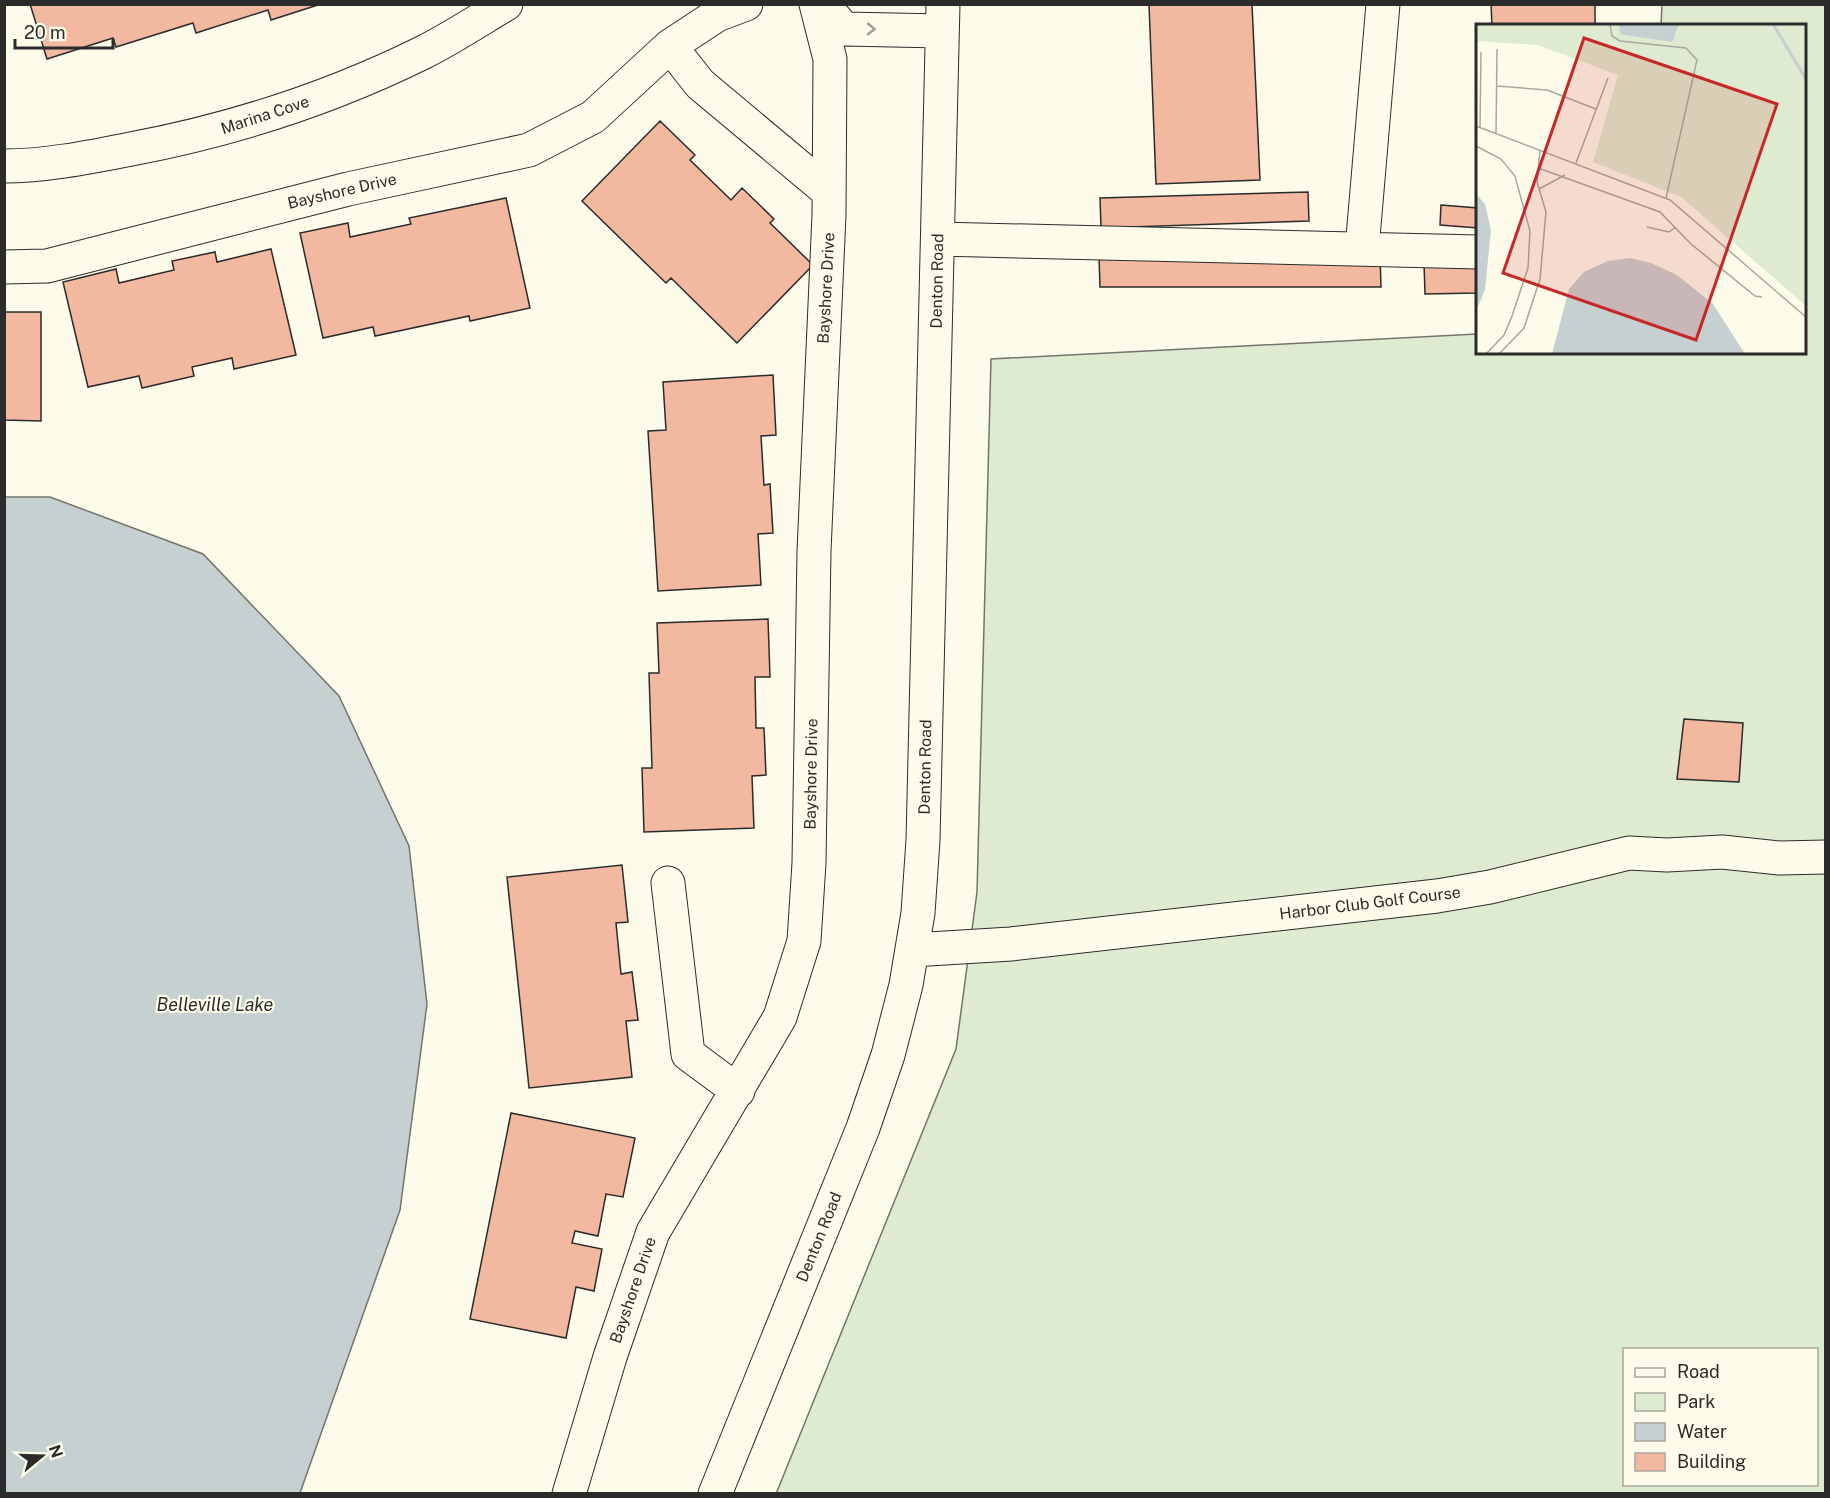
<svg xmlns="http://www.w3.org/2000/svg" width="1830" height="1498" viewBox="0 0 1830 1498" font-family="'Public Sans',sans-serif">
	<rect width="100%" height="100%" fill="#fdfbea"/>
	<!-- green -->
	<path fill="#deebd1" stroke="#74746e" stroke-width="1.5" fill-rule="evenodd" d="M1662 5H1825V1493L776 1494 956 1049 977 892 991 359 1477 334 1478 352H1804V26L1661 25ZM1624 1350H1816V1484H1624Z"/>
	<!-- water -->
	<path fill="#c7d0d0" stroke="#74746e" stroke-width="1.5" d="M5 497H50L203 554 339 696 409 846 427 1004 400 1210 300 1493H5Z"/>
	<!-- building -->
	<path fill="#f2b8a0" stroke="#2b2b2b" stroke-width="1.5" d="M30 4H321L271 20 268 10 196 33 193 23 116 47 113 38 47 59Z
		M1149 4H1252L1260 180 1156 184Z
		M1491 4H1595V26H1492Z
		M660 121 695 155 690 160 731 200 742 188 774 219 770 223 813 265 737 343 671 278 666 283 582 201Z
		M1308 192 1309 221 1101 228 1100 198Z
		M506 198 530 308 470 321 469 316 375 336 373 327 323 338 300 233 348 223 350 237 411 224 409 218Z
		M1441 205 1478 208V228L1440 225Z
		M271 249 296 355 234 369 232 358 192 367 194 376 142 388 139 376 88 387 63 282 116 269 119 283 174 270 172 261 215 252 217 262Z
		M1380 255 1381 287H1100L1099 256Z
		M1478 262V293L1425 294 1424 263Z
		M4 312H41V421L4 420Z
		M773 375 776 435 761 436 764 485 770 484 773 533 758 534 761 585 658 591 648 431 666 430 663 382Z
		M768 619 770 677H755L756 728H764L766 775 752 776 754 828 644 832 642 768H652L649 673H659L657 623Z
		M1684 719 1743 723 1739 782 1677 779Z
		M622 865 628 922 616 923 621 974 632 972 638 1020 626 1021 632 1077 529 1088 507 877Z
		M511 1113 635 1138 623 1197 606 1194 598 1236 575 1231 572 1243 602 1249 594 1291 576 1287 566 1338 470 1319Z"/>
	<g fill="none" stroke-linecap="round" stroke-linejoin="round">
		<!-- minor casing -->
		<g stroke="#2b2b2b" stroke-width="35">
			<path id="minor" d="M823 4 844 29 942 31
				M670 46 700 84 829 192
				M4 166C46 166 90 157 131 149 232 130 331 98 424 52 452 38 479 20 506 4
				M938 239 1478 252
				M1362 249 1383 4
				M4 267 47 266 348 189 529 150 593 117 670 46 717 15 746 4
				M668 883 688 1054 738 1091
				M912 950 1011 944 1437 896 1490 887 1629 853 1667 855 1722 852 1780 858 1826 857
				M569 1494 610 1357 653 1232 780 1017 804 941 809 863 814 551 829 215 830 59 816 4
				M715 1494 863 1128 888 1055 906 985 918 913 923 840 943 4"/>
		</g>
		<!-- minor -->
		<use href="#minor" stroke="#fdfbea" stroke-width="33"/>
	</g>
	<!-- one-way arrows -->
	<defs><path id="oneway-chevron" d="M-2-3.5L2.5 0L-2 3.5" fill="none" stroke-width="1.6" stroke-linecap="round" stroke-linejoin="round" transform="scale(1.5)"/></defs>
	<use stroke="#9e9d94" href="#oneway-chevron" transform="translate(871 29) rotate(1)"/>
	<g text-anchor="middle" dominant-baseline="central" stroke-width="4.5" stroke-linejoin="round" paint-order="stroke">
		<!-- street labels -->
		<g font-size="16" fill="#2b2b2b" stroke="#fdfbea">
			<text transform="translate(265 115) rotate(-18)">Marina Cove</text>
			<text transform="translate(342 191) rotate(-13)">Bayshore Drive</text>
			<text transform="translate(937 281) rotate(-89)">Denton Road</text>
			<text transform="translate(826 288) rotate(-87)">Bayshore Drive</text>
			<text transform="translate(925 767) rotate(-89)">Denton Road</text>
			<text transform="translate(811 774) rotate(-89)">Bayshore Drive</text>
			<text transform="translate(1370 903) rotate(-7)">Harbor Club Golf Course</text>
			<text transform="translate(819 1237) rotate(-68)">Denton Road</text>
			<text transform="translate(633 1290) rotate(-71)">Bayshore Drive</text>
		</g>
		<!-- water labels -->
		<g font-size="18" font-style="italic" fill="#2b2b2b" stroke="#fdfbea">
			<text x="215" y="1004">Belleville Lake</text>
		</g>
	</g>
	<!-- overview -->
	<g transform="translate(1476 24)">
		<rect width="330" height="330" fill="#fdfbea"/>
		<path d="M0 0H330V282L205 173 117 138 142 51 62 21 0 17Z" fill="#deebd1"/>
		<path d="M143 0H203L196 18 144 10ZM0 170 9 180 15 206 9 266 0 287ZM154 234 175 239 201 251 237 280 269 330H76L93 265 108 248 132 237Z" fill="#c7d0d0"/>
		<path fill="none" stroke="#c7d0d0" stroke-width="3" d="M297 0 330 55"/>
		<path fill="none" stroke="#a9a89e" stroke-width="1.5" d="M134 0 136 12 144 17 210 24 221 36 190 174M21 62 71 66 120 85M0 102 194 176 330 293M4 104 5 28M20 110 21 25M0 122 25 135 39 152 54 207 52 244 36 292 28 311 10 330M100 139 132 54M62 144 184 188 215 220 279 272 286 273M63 165 89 151M171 203 193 208 200 203M23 330 48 304 64 255 70 188 61 158 64 126"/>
		<path fill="#c62828" fill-opacity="0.15" stroke="#c62828" stroke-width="3" d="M108 14 301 80 220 316 27 249Z"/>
		<rect width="330" height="330" fill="none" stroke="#2b2b2b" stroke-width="3"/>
	</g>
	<!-- border -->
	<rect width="1830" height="1498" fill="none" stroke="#2b2b2b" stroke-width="12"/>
	<!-- legend -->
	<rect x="1623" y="1348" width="195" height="138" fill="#fdfbea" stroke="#a9a89e" stroke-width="1.5"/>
	<rect x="1635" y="1368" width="30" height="9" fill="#fdfbea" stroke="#a9a89e" stroke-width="1.5"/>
	<text x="1677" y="1378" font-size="18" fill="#2b2b2b">Road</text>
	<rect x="1635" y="1393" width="30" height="18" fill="#deebd1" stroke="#a9a89e" stroke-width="1.5"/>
	<text x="1677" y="1408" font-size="18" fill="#2b2b2b">Park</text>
	<rect x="1635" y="1423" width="30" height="18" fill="#c7d0d0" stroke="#a9a89e" stroke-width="1.5"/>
	<text x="1677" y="1438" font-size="18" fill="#2b2b2b">Water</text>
	<rect x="1635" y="1453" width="30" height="18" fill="#f2b8a0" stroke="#a9a89e" stroke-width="1.5"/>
	<text x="1677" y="1468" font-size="18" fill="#2b2b2b">Building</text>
	<!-- north arrow -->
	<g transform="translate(42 1456) rotate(71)" stroke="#fdfbea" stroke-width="4.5" paint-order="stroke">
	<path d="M0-4.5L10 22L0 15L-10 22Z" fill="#2b2b2b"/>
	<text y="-9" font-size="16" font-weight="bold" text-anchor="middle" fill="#2b2b2b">N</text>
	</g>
	<!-- scale -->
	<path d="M15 39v9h98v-9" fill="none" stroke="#2b2b2b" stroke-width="3"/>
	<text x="24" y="39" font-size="18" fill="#2b2b2b" stroke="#fdfbea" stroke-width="4.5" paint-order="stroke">20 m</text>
</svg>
